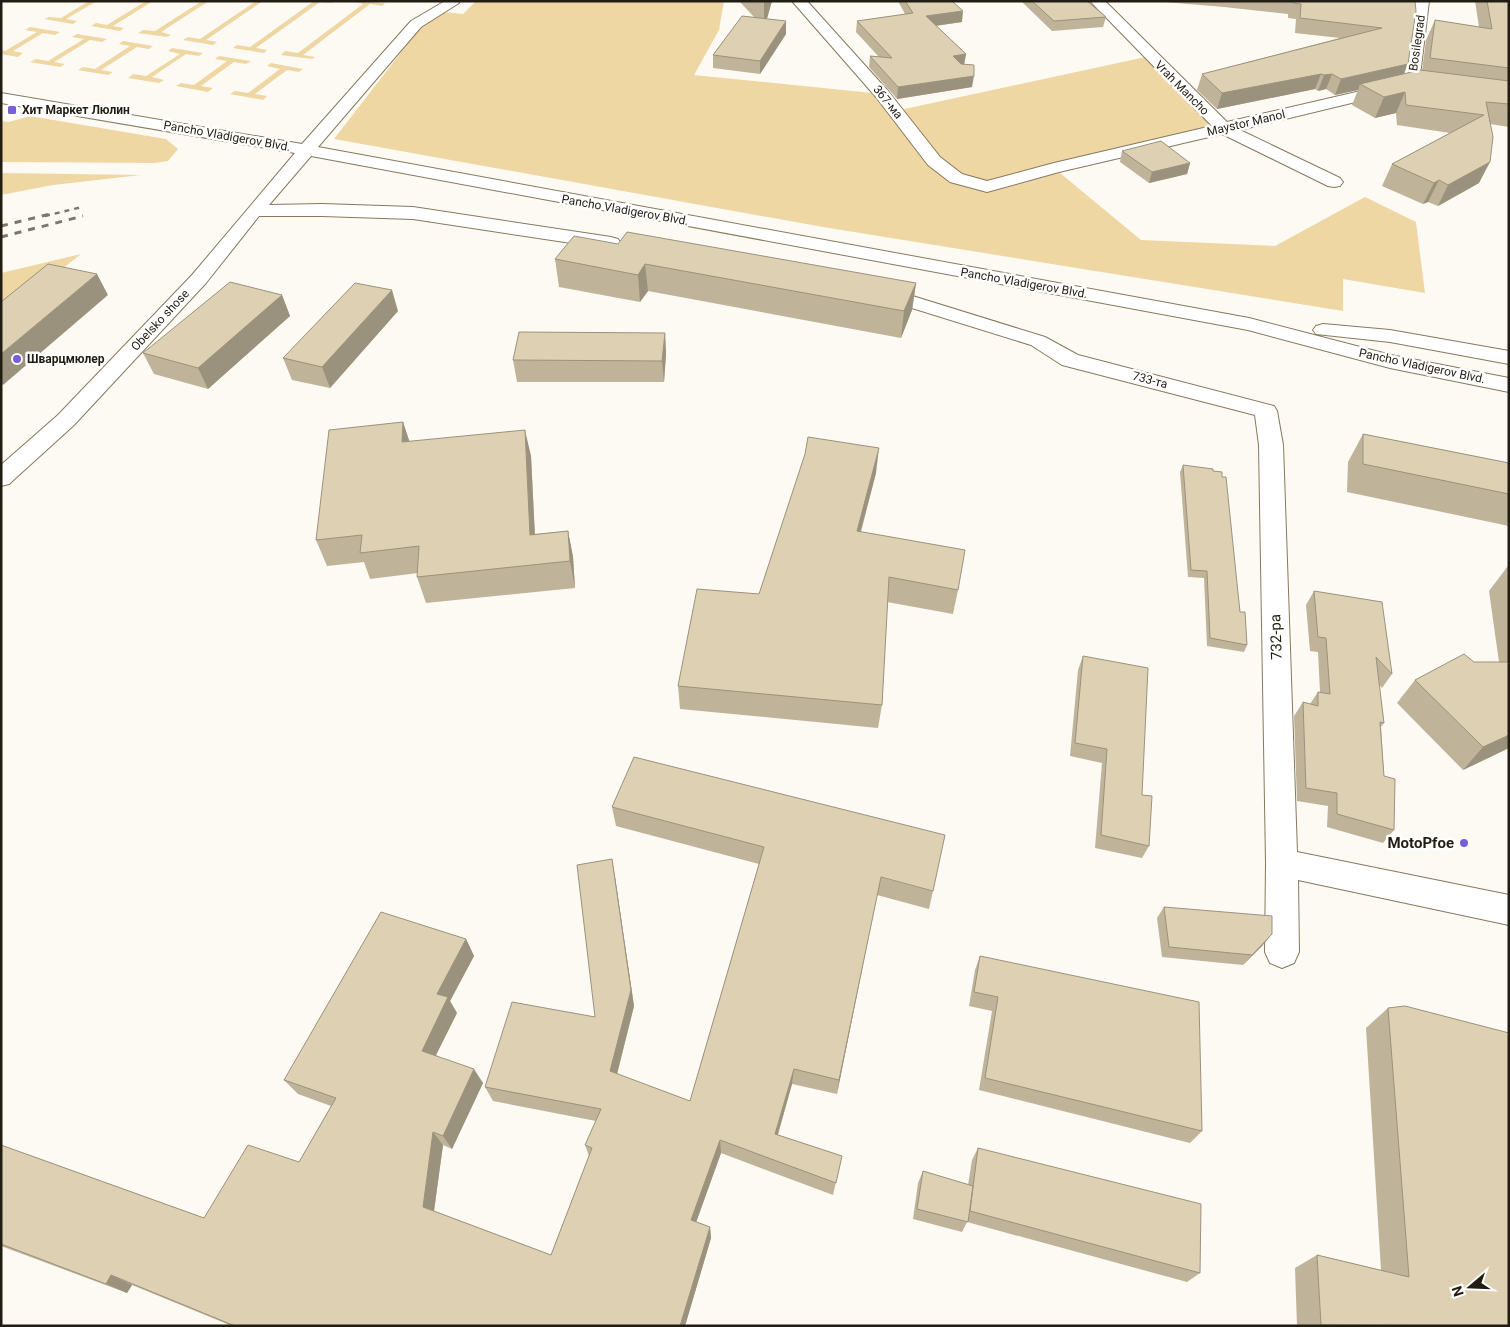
<svg xmlns="http://www.w3.org/2000/svg" width="1510" height="1327" viewBox="0 0 1510 1327" font-family="Roboto,sans-serif">
	<rect width="100%" height="100%" fill="#fdfaf4"/>
	<!-- green -->
	<path fill="#efd7a4" d="M89 1H97L66 19 77 21 73 24 44 19 49 17 61 18Z
		M146 1H153L113 26 124 28 120 31 91 26 96 23 107 25Z
		M202 1H209L161 32 171 35 167 37 138 33 143 30 155 31Z
		M256 1H263L206 40 217 42 213 45 183 40 188 37 200 39Z
		M314 1H335L332 3 320 2 256 48 267 50 264 53 233 48 237 45 250 47Z
		M351 1 385 3 382 6 370 4 303 55 315 57 312 59 281 55 285 51 298 53 363 4Z
		M476 1H724L719 30 694 75 882 94 895 111 1150 56 1223 128 1054 168 1141 240 1275 246 1365 197 1416 222 1425 293 1343 279V311L823 227 334 139 433 11 463 14Z
		M30 27 60 32 55 35 43 33 13 51 23 53 18 57 1 54V50L5 51 37 32 25 30Z
		M77 34 107 39 102 42 90 40 54 62 65 64 60 67 30 62 36 59 48 61 84 39 72 37Z
		M123 41 153 46 149 49 137 47 101 70 113 72 108 75 78 70 83 67 95 69 130 46 119 44Z
		M172 48 203 53 199 56 186 54 152 77 164 80 159 83 128 78 133 74 146 76 180 54 168 51Z
		M219 56 251 61 246 64 234 62 201 86 213 88 208 92 176 86 181 83 194 85 227 61 215 59Z
		M271 63 303 69 299 72 287 70 255 94 267 96 263 100 230 94 235 91 248 93 280 69 267 66Z
		M30 116 166 139 178 149 168 161 155 163 1 162V121L9 122Z
		M1 173 141 175 53 185 1 195Z
		M81 254 1 317V273Z"/>
	<g fill="none" stroke-linecap="round" stroke-linejoin="round">
		<!-- minor casing -->
		<g stroke="#87795e" stroke-width="2">
			<path id="minor" d="M445 1H458L459 3 421 27 318 147 1249 318 1391 355 1509 378V392L1390 368 1248 330 311 156 269 205 322 204 413 207 611 237 618 239 621 243 618 247 611 249 413 219 322 216H259L206 283 74 425 9 484 1 486V465L58 415 192 275 295 153 1 103V93L302 144 411 21Z
				M792 1H807L888 91 940 157 962 174 987 181 1054 163 1212 126 1090 1H1105L1227 122 1391 84 1397 86 1399 89 1397 92 1240 130 1340 178 1343 182 1340 186 1334 187 1328 186 1222 134 1059 172 987 192 950 182 928 165 876 97Z
				M1415 1H1429L1419 84 1417 87H1405L1403 84Z
				M877 285 1045 337 1078 355 1274 406 1277 411 1283 445 1297 852 1509 895V925L1298 880 1299 952 1294 963 1282 968 1270 963 1265 952 1266 863 1259 445 1255 415 1062 365 1031 345 870 295 867 291 870 287Z
				M1323 324 1390 330 1509 351V364L1390 342 1316 334 1313 330 1316 326Z"/>
		</g>
		<!-- minor -->
		<use href="#minor" fill="#fff" fill-rule="evenodd"/>
		<!-- rail-far1 -->
		<path stroke="#7c776e" stroke-width="2.5" stroke-dasharray="5 5" stroke-linecap="butt" d="M45 216 82 207"/>
		<!-- rail -->
		<path stroke="#7c776e" stroke-width="3" stroke-dasharray="7 7" stroke-linecap="butt" d="M1 226 50 214
			M1 237 83 216"/>
	</g>
	<!-- wall -->
	<path fill="#bfb399" d="M739 1H772L767 19 786 21V34L760 74 713 68V55L754 17Z
		M898 1H952L962 22 936 26 966 54 964 64 972 87 897 99 869 67 870 56 879 57 856 32 857 21 905 14Z
		M1021 1H1087L1106 17 1103 27 1052 31Z
		M1153 1H1415L1408 64 1404 74 1422 71 1426 40 1435 20 1479 27 1475 1H1509V127L1490 124 1479 183 1438 206 1428 202 1423 204 1382 186 1392 164 1450 133 1397 125 1396 113 1375 118 1352 105 1358 90 1335 95 1326 89 1318 91 1315 89 1217 109 1197 90 1202 74 1340 38 1295 33 1296 19 1288 18V14L1224 7Z
		M1122 151 1190 163 1187 174 1149 183 1120 162Z
		M618 244 916 283 912 310 901 338 648 291 640 302 559 287 555 259Z
		M282 295 290 316 208 389 154 374 143 353Z
		M398 311 330 388 292 380 283 358Z
		M665 333 666 354 664 382H517L513 360Z
		M403 422 409 441 531 456 535 534 568 531 573 557 575 588 426 603 417 577 418 573 370 579 364 562 327 566 316 540Z
		M1363 434 1509 463V526L1347 492 1348 462Z
		M1183 465 1240 612 1247 645 1244 652 1207 646 1204 578 1188 577 1180 472Z
		M876 473 861 532 958 590 953 614 887 602 882 705 878 728 680 709 678 686 759 594Z
		M1508 566H1509V748L1463 770 1397 703 1415 680 1474 662H1499L1489 591Z
		M1314 591 1392 674 1382 688 1379 684 1384 723 1381 727 1384 776 1394 830 1383 843 1327 827 1328 806 1297 801 1294 716 1303 702 1310 704 1318 692H1320L1318 652 1310 651 1306 605Z
		M1083 656 1142 795 1149 846 1142 858 1095 848 1102 763 1070 756 1078 670Z
		M612 807 933 891 929 909 877 895 837 1094 792 1084 778 1135 842 1156 833 1195 721 1153 696 1222 710 1227 711 1238 685 1326H232L132 1285 127 1293 1 1246V1145L204 1218 299 1162 331 1106 298 1094 284 1080 466 939 474 956 450 1001 457 1013 436 1055 483 1083 452 1149 443 1145 434 1211 551 1255 589 1156 585 1145 596 1121 493 1101 485 1087 595 1017 615 877 634 1006 617 1074 690 1101 759 864 616 826Z
		M1164 907 1263 945 1243 965 1162 957 1157 918Z
		M980 956 1202 1131 1190 1143 979 1090 992 1011 969 1006 975 970Z
		M1388 1008 1509 1326H1297L1295 1268 1317 1255 1381 1270 1366 1028Z
		M978 1148 1200 1273 1187 1282 967 1222 962 1232 913 1219 918 1183 923 1171 968 1185 972 1160Z"/>
	<!-- shaded-wall -->
	<path fill="#9b927d" d="M764 1H772L764 28Z
		M963 11 962 22 925 27 926 16Z
		M786 21V34L760 74V61Z
		M966 54 964 65 951 67 953 56Z
		M1408 64 1401 79 1360 84 1358 90 1335 95 1341 79Z
		M1321 74 1315 89 1217 109 1222 93Z
		M1332 74 1326 89 1318 91 1324 75Z
		M974 76 972 87 897 99 898 87Z
		M1405 92 1396 113 1375 118 1384 97Z
		M1490 162 1479 183 1438 206 1448 185Z
		M1190 163 1187 174 1149 183 1152 172Z
		M1439 180 1428 202 1423 204 1434 183Z
		M645 264 648 291 640 302 638 275Z
		M97 274 108 295 3 385 1 382V354Z
		M916 283 912 310 901 338 904 311Z
		M392 290 398 311 330 388 322 367Z
		M282 295 290 316 208 389 198 368Z
		M665 333 666 354 664 382 662 361Z
		M403 422 412 449 402 442Z
		M525 430 531 456 536 561 530 535Z
		M879 448 876 473 854 556 857 531Z
		M568 531 573 557 575 588 570 561Z
		M1509 735V748L1463 770 1483 747Z
		M612 859 615 877 634 1006 614 1086 610 1071Z
		M881 877 877 895 837 1094 839 1080Z
		M1272 934 1263 945 1243 965 1252 955Z
		M466 939 474 956 450 1001 457 1013 431 1065 422 1051 437 994Z
		M474 1069 483 1083 452 1149 443 1136Z
		M794 1069 792 1084 774 1147 775 1134Z
		M433 1132 443 1145 433 1218 423 1207Z
		M720 1140 721 1153 693 1231 691 1220Z
		M710 1227 711 1238 685 1326H680Z
		M111 1275 132 1285 127 1293 106 1284Z"/>
	<!-- building -->
	<path fill="#ded0b2" stroke="#9b927d" d="M905 1H952L963 11 926 16 966 54 953 56 961 64 974 65V76L898 87 870 56 892 58 857 21 913 13Z
		M1032 1H1087L1106 17 1054 21Z
		M1293 1H1415L1416 11 1408 64 1341 79 1332 74 1324 75 1321 74 1222 93 1202 74 1382 28 1300 18 1301 4 1293 3Z
		M1487 1H1509V68L1430 58 1435 20 1492 29Z
		M742 16 786 21 760 61 713 55Z
		M1420 70 1509 81V104L1486 102 1493 137 1490 162 1448 185 1439 180 1434 183 1392 164 1484 115 1406 105 1405 92 1384 97 1360 84Z
		M1161 141 1190 163 1152 172 1122 151Z
		M627 232 916 283 904 311 645 264 638 275 555 259 574 236 618 244Z
		M48 264 97 274 1 354V302Z
		M230 282 282 295 198 368 143 353Z
		M355 283 392 290 322 367 283 358Z
		M519 332 665 333 662 361 513 360Z
		M403 422 402 442 525 430 530 535 568 531 570 561 417 577 419 546 360 553 362 535 316 540 329 430Z
		M1363 434 1509 463V494L1363 464Z
		M808 437 879 448 857 531 965 550 958 590 889 577 882 705 678 686 697 589 759 594 805 454Z
		M1183 465 1213 469V471L1222 472V477H1226L1240 612H1245L1247 645 1210 638 1207 571 1191 570Z
		M1314 591 1382 602 1392 674 1376 657 1384 723 1380 722 1384 776 1395 779 1394 830 1337 814V793L1306 788 1303 702 1318 706V692L1330 694 1326 638 1318 637Z
		M1464 654 1474 662H1509V735L1483 747 1415 680Z
		M1083 656 1148 668 1142 795 1152 796 1149 846 1101 835 1107 749 1075 743Z
		M634 757 945 835 933 891 881 877 839 1080 794 1069 775 1134 842 1156 836 1183 720 1140 691 1220 710 1227 680 1326H235L111 1275 106 1284 1 1244V1145L204 1218 248 1145 299 1162 336 1098 284 1080 381 912 466 939 437 994 448 997 422 1051 474 1069 443 1136 433 1132 423 1207 551 1255 592 1148 585 1145 601 1109 485 1087 512 1002 595 1017 577 865 612 859 631 990 610 1071 690 1101 764 847 612 807Z
		M1164 907 1272 916V934L1252 955 1169 947Z
		M980 956 1199 1002 1202 1131 985 1078 998 997 974 992Z
		M1405 1006 1509 1033V1326L1321 1325 1317 1255 1409 1277 1388 1008Z
		M978 1148 1201 1204 1200 1273 970 1211Z
		M923 1171 973 1186 968 1222 917 1209Z"/>
	<!-- markers -->
	<g fill="#795ed9" stroke="#fff" stroke-width="2">
		<rect x="7" y="105" width="10" height="10" rx="2.5"/>
		<circle cx="17" cy="359" r="5"/>
		<circle cx="1464" cy="843" r="5"/>
	</g>
	<g text-anchor="middle" dominant-baseline="central" stroke-width="5" stroke-linejoin="round" paint-order="stroke">
		<!-- far-street labels -->
		<g font-size="12" fill="#221d12" stroke="#fff">
			<text transform="translate(1417 43) rotate(-82)">Bosilegrad</text>
			<text transform="translate(1182 88) rotate(45)">Vrah Mancho</text>
			<text transform="translate(888 102) rotate(51)">367-ма</text>
			<text transform="translate(1246 123) rotate(-13)">Maystor Manol</text>
			<text transform="translate(227 136) rotate(10)">Pancho Vladigerov Blvd.</text>
			<text transform="translate(625 210) rotate(10)">Pancho Vladigerov Blvd.</text>
			<text transform="translate(1024 283) rotate(10)">Pancho Vladigerov Blvd.</text>
			<text transform="translate(160 320) rotate(-47)">Obelsko shose</text>
			<text transform="translate(1422 366) rotate(12)">Pancho Vladigerov Blvd.</text>
			<text transform="translate(1150 380) rotate(15)">733-та</text>
		</g>
		<!-- far-poi labels -->
		<g font-size="12" font-weight="bold" fill="#221d12" stroke="#fff" text-anchor="start">
			<text x="22" y="110">Хит Маркет Люлин</text>
			<text x="27" y="359">Шварцмюлер</text>
		</g>
		<!-- street labels -->
		<g font-size="15" fill="#221d12" stroke="#fff">
			<text transform="translate(1276 637) rotate(-92)">732-ра</text>
		</g>
		<!-- poi labels -->
		<g font-size="15" font-weight="bold" fill="#221d12" stroke="#fff" text-anchor="end">
			<text x="1454" y="843">MotoPfoe</text>
		</g>
	</g>
	<!-- border -->
	<rect width="1510" height="1327" fill="none" stroke="#221d12" stroke-width="5"/>
	<!-- north arrow -->
	<g transform="translate(1470 1287) rotate(251)" stroke="#ffffff" stroke-width="4" paint-order="stroke">
	<path d="M0-4L9 19L0 12L-9 19Z" fill="#221d12"/>
	<text y="-8" font-size="14" font-weight="bold" text-anchor="middle" fill="#221d12">N</text>
	</g>
</svg>
